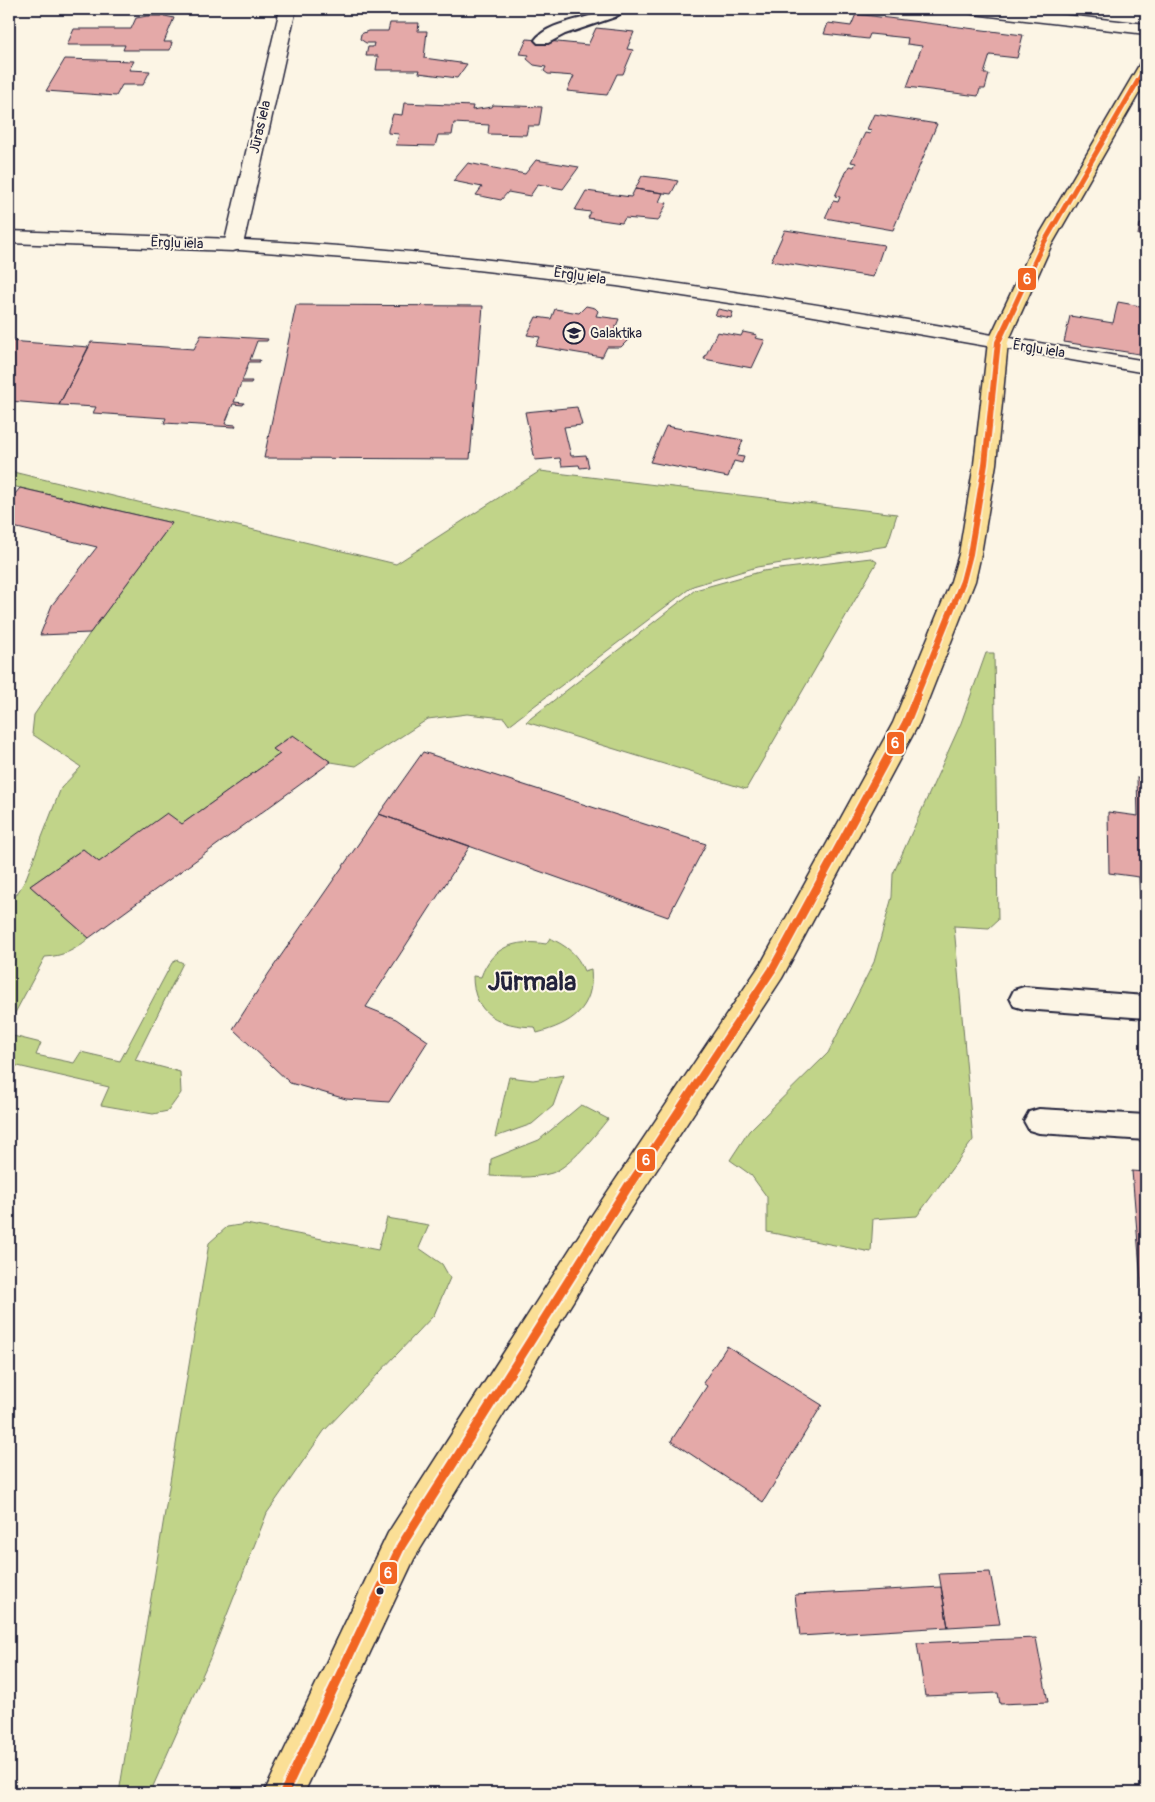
<svg xmlns="http://www.w3.org/2000/svg" width="1155" height="1802" viewBox="0 0 1155 1802" font-family="Pangolin,sans-serif">
	<rect width="100%" height="100%" fill="#fcf5e5"/>
	<filter id="ink" filterUnits="userSpaceOnUse"><feTurbulence type="fractalNoise" baseFrequency=".02" numOctaves="2"/><feDisplacementMap in="SourceGraphic" scale="10" xChannelSelector="R" yChannelSelector="G"/><feConvolveMatrix kernelMatrix="1 2 1 2 8 2 1 2 1" color-interpolation-filters="sRGB"/></filter>
	<g filter="url(#ink)">
		<!-- green -->
		<path fill="#c1d489" stroke="#727b62" d="M9 471 396 564 540 471 897 514 887 546 757 567 693 586 509 725 504 718 467 714 428 719 356 766 331 762 292 735 273 749 280 754 182 824 167 814 99 862 83 849 30 886 89 938C75 950 64 956 45 957L9 1024V906L25 881 61 788 81 767 32 734 34 715 90 633 172 523 12 486 9 490Z
			M871 558 877 562 746 789 526 722 695 590 763 571Z
			M986 653H994L998 920 989 928 954 926 973 1140 917 1216 873 1219 871 1252 767 1232V1197L751 1175 730 1160 749 1131 828 1053 874 962 892 897 893 874 961 723Z
			M550 938C566 946 577 953 584 971L591 969C595 1008 572 1024 537 1033L535 1027C500 1026 473 1015 473 976L481 977C492 946 516 939 546 944Z
			M177 960 183 963 135 1060 180 1072 181 1093 168 1111 153 1114 101 1105 109 1087 9 1064V1035L41 1043 36 1055 74 1063 81 1052 120 1061 172 963Z
			M564 1075 553 1106 532 1124 495 1137 509 1077 533 1080Z
			M581 1105 608 1119C595 1135 571 1166 552 1173 532 1179 511 1177 490 1176L491 1159 539 1140Z
			M387 1218 429 1225 419 1248 442 1264 450 1278 434 1315 324 1431 267 1513 210 1658 150 1793H119L209 1243 227 1227 246 1224 378 1250Z"/>
		<!-- building -->
		<path fill="#e4a9a8" stroke="#22223b" d="M856 14 975 29 1023 35 1017 58 990 55 984 74H989L985 89H980L978 96 907 87 922 46 907 44 908 38 870 34 868 39 824 34 828 23 851 26Z
			M147 16H165L174 18 164 42H172L170 50H123L125 45H67L74 29H131L136 18Z
			M390 23H419L418 31H427L424 58 467 64 457 78 419 73 420 70H376L378 56H366L368 47H373L374 43H366L360 39 361 34 368 31H388Z
			M596 28 634 32 627 49 633 50 623 74H617L607 95 567 91 574 76 548 74 544 71 546 67 534 65 527 59 529 55 520 54 527 39 588 45Z
			M65 59 134 61 129 70 150 71 143 85H122L116 96 46 91Z
			M404 103 473 106 472 110 492 107 493 105 542 107 539 126H528L526 135 488 134 489 125 454 123 452 135H438L435 146 396 145 399 134 388 133V130L393 114 402 115Z
			M874 114 937 124 893 230 825 218 833 201 838 202 840 197 835 196 849 166 854 167 856 163 851 162 865 133 870 134 872 130 867 129Z
			M536 160 579 167 563 189 538 184 530 196 508 192 501 200 476 195 482 187 453 181 468 163 525 174Z
			M642 176 668 179 678 181 671 194 635 189Z
			M635 189 663 193 659 202 667 203 658 221 625 218 622 223 588 218 591 212 575 210 586 191 631 197Z
			M1140 224 1146 225V236L1138 235Z
			M785 230 884 245 873 277 771 261Z
			M1118 302 1146 307 1143 334 1146 335V343L1141 342 1139 354 1064 342 1070 316 1113 323Z
			M296 305 483 306 470 459 264 458Z
			M586 306 595 308 598 311 596 316 619 319 614 331 626 335 628 340 621 347H607L602 357 536 346 540 337 527 335 536 317 551 319 555 309 579 313Z
			M718 309 733 312 731 318 715 315Z
			M717 332 741 336 743 332 757 335 755 338 765 340 752 368 704 359Z
			M201 335 268 339 267 341H257L250 360H260L259 362H249L242 381H252L251 383H241L234 402 244 403 243 405 233 404 225 424 236 425 235 427 164 423 166 418 93 413 96 407 59 405 91 342 194 349Z
			M9 341 89 347 59 405 9 401Z
			M577 407 582 425 564 427 571 456 586 455 589 467 580 468 579 465 562 466 560 458 535 460 525 412Z
			M666 426 743 440 737 456 744 457 742 463 734 461 728 477 650 462Z
			M20 488 172 523 90 633 40 635 52 605 97 547 9 526V501Z
			M293 735 331 762 89 938 30 886 83 849 99 862 167 813 182 824 280 754 273 749Z
			M423 752 478 770 706 844 668 917 379 814Z
			M1137 777 1146 779V906L1140 905 1139 877 1109 873 1108 812 1138 816Z
			M379 814 470 846 366 1007 396 1019 428 1041 389 1102 346 1099 290 1083 233 1029 269 973Z
			M1132 1171 1146 1172V1341Z
			M727 1346 822 1405 763 1502 671 1441 707 1386 703 1383Z
			M990 1572 1000 1624 948 1627 939 1574Z
			M941 1587 948 1627 800 1636 795 1595Z
			M1036 1638 1048 1702 1000 1704 998 1693 925 1696 917 1643Z"/>
		<g fill="none" stroke-linecap="round" stroke-linejoin="round">
			<!-- lane casing -->
			<g stroke="#22223b" stroke-width="4">
				<path id="lane" d="M608 9H627L615 17 565 34 548 43H538L535 40C549 21 588 20 608 9Z
					M1024 987 1146 996V1018L1024 1009 1014 1006 1010 998 1014 990Z
					M1039 1109 1146 1115V1140L1039 1133 1029 1130 1024 1121 1029 1112Z"/>
			</g>
			<!-- street casing -->
			<g stroke="#22223b" stroke-width="3">
				<path id="street" d="M965 9H1012L1146 24V34L973 14 967 12Z
					M9 231 233 239 240 241 242 245 240 249 233 251 9 243Z
					M998 336 1146 361V373L991 346 988 342 991 338Z"/>
			</g>
			<!-- secondary casing -->
			<g stroke="#22223b" stroke-width="3">
				<path id="secondary" d="M280 9H296L244 240C498 253 747 291 998 336L1005 338 1008 342 1005 346 998 348 808 315 617 286 425 264 226 249 224 245Z"/>
			</g>
			<!-- primary casing -->
			<g stroke="#22223b" stroke-width="3">
				<path id="primary" d="M1146 62V81L1051 246 1008 342 996 464 981 554 975 581 919 723 782 978 612 1238 414 1559 304 1793H264L388 1533 590 1218 762 962 893 723 951 581 959 554 974 464 988 342 1033 246 1138 67 1140 63Z"/>
			</g>
			<!-- lane -->
			<use href="#lane" fill="#fcf5e5" fill-rule="evenodd"/>
			<!-- street -->
			<use href="#street" fill="#fcf5e5" fill-rule="evenodd"/>
			<!-- secondary -->
			<use href="#secondary" fill="#fcf5e5" fill-rule="evenodd"/>
			<!-- primary -->
			<use href="#primary" fill="#fbdf96" fill-rule="evenodd"/>
			<!-- bus-1-far3 casing -->
			<g stroke="#fcf5e5" stroke-width="8">
				<path id="bus-1-far3" d="M1013 309 1042 246 1146 67"/>
			</g>
			<!-- bus-1-far2 casing -->
			<g stroke="#fcf5e5" stroke-width="9">
				<path id="bus-1-far2" d="M916 697 963 581 970 554 985 464 998 342 1014 308"/>
			</g>
			<!-- bus-1-far1 casing -->
			<g stroke="#fcf5e5" stroke-width="11">
				<path id="bus-1-far1" d="M629 1186 772 970 906 723 917 696"/>
			</g>
			<!-- bus-1 casing -->
			<g stroke="#fcf5e5" stroke-width="13">
				<path id="bus-1" d="M284 1793 401 1546 629 1185"/>
			</g>
			<!-- bus-1-far3 -->
			<use href="#bus-1-far3" stroke="#f26522" stroke-width="5"/>
			<!-- bus-1-far2 -->
			<use href="#bus-1-far2" stroke="#f26522" stroke-width="6"/>
			<!-- bus-1-far1 -->
			<use href="#bus-1-far1" stroke="#f26522" stroke-width="8"/>
			<!-- bus-1 -->
			<use href="#bus-1" stroke="#f26522" stroke-width="9"/>
		</g>
	</g>
	<!-- icons -->
	<defs>
		<g id="school-ring" transform="scale(1.125)"><circle r="9.5" fill="#fcf5e5" stroke="#22223b" stroke-width="1.5"/><path d="M0-5L7-2L0 1L-7-2ZM-4 1L0 2.5L4 1V4Q0 6-4 4Z" fill="#22223b"/></g>
	</defs>
	<g fill-rule="evenodd">
		<use href="#school-ring" x="574" y="333"/>
	</g>
	<!-- markers -->
	<circle fill="#22223b" stroke="#fcf5e5" stroke-width="2" cx="380" cy="1591" r="4.5"/>
	<g text-anchor="middle" dominant-baseline="central" stroke-width="4" stroke-linejoin="round" paint-order="stroke">
		<!-- far-street labels -->
		<g font-size="14" fill="#22223b" stroke="#fcf5e5">
			<text transform="translate(260 127) rotate(-77)">Jūras iela</text>
			<text transform="translate(177 243) rotate(2)">Ērgļu iela</text>
			<text transform="translate(580 276) rotate(8)">Ērgļu iela</text>
			<text transform="translate(1039 349) rotate(9)">Ērgļu iela</text>
		</g>
		<!-- far-poi labels -->
		<g font-size="14" fill="#22223b" stroke="#fcf5e5" text-anchor="start">
			<text x="590" y="333">Galaktika</text>
		</g>
		<!-- town labels -->
		<g font-size="26" font-weight="bold" fill="#22223b" stroke="#fcf5e5">
			<text x="532" y="982">Jūrmala</text>
		</g>
	</g>
	<g stroke="#fcf5e5" stroke-width="2">
		<rect x="1017" y="267" width="20" height="24" rx="5" fill="#f26522"/>
		<rect x="886" y="731" width="19" height="24" rx="5" fill="#f26522"/>
		<rect x="636" y="1148" width="20" height="24" rx="5" fill="#f26522"/>
		<rect x="379" y="1561" width="19" height="24" rx="5" fill="#f26522"/>
	</g>
	<g font-size="14" text-anchor="middle" font-weight="bold" fill="#fff">
		<text x="1027" y="284">6</text>
		<text x="895" y="748">6</text>
		<text x="646" y="1165">6</text>
		<text x="388" y="1578">6</text>
	</g>
	<!-- margin -->
	<rect width="1155" height="1802" fill="none" stroke="#fcf5e5" stroke-width="30"/>
	<rect x="15" y="15" width="1125" height="1772" fill="none" stroke="#22223b" stroke-width="2" filter="url(#ink)"/>
</svg>
